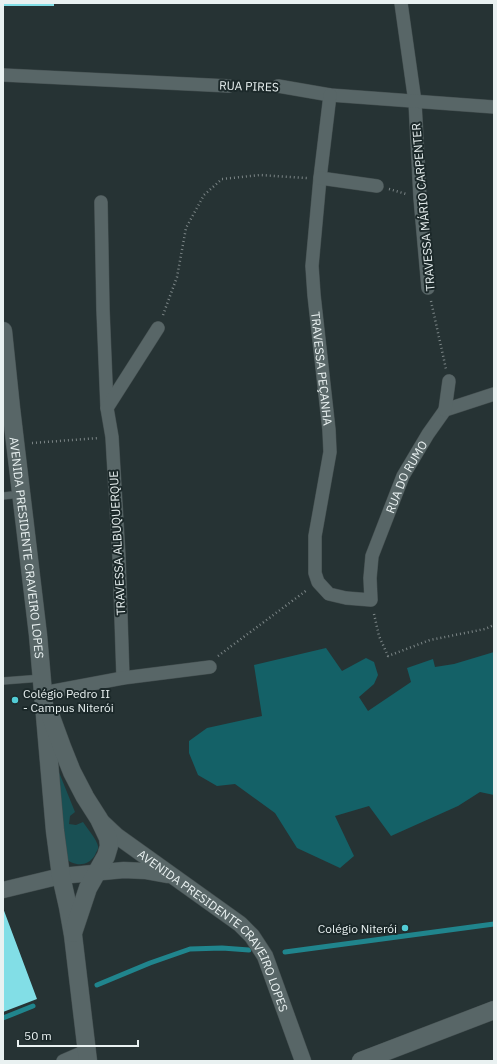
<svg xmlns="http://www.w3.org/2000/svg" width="497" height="1064" viewBox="0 0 497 1064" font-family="'IBM Plex Sans',sans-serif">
	<rect width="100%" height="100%" fill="#263334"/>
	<!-- green -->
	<path fill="#195054" d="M52 755 75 812 70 816 69 824 76 825 83 822C87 828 97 840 98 846 99 849 96 852 95 855 88 867 74 867 64 857Z"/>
	<!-- forest -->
	<path fill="#146167" d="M326 648 342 671 366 658 374 662 378 675 374 684 359 697 368 711 411 682 407 668 433 659 435 667 454 664 494 652V795L480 792 458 806 391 836 369 806 335 816 354 856 340 868 297 848 275 813 235 784 217 786 198 775 189 753V741L207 728 262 716 254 665Z"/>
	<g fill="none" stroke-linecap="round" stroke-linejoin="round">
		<!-- stream -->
		<path stroke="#20858d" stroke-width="5" d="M285 952 494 924
			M97 985 150 963 190 949 222 948 249 950
			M3 1018 33 1006"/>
	</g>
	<!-- building -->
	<path fill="#82dee6" d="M3 3H54V6H3Z
		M3 908 37 999 3 1012Z"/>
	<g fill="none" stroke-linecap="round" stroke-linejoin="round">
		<!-- service casing -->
		<g stroke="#434e4f" stroke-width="8">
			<path id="service" d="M3 496 21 494
				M3 681 42 678"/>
		</g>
		<!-- minor casing -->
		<g stroke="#434e4f" stroke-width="14">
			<g id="minor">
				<path d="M401 3 415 102 420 198 428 288"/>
				<path d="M3 75 229 86"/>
				<path d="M278 86 330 95 494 107"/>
				<path id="s1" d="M330 95 320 178 312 266 314 295 329 430 330 452 315 536V573L318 582 329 594 346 598 371 600 370 578 372 556 403 476 428 434 445 410 494 394"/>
				<path d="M320 178 377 186"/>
				<path d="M101 202 103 310 107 408"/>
				<path d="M445 410 449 381"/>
				<path d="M123 678 119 557 112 437 107 408 158 328"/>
				<path d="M43 693 123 678 210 667"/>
				<path d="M63 1061 86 1051"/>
			</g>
		</g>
		<!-- tertiary casing -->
		<g stroke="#434e4f" stroke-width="17">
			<g id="tertiary">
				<path id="s2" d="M101 821 117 836 240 924 252 936 265 956 303 1061"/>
				<path d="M3 890 61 876 124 870 145 871 167 875"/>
			</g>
		</g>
		<!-- secondary casing -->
		<g stroke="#434e4f" stroke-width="19">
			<g id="secondary">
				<path id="s3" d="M3 331 11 408 38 635 55 831 61 876 68 907 73 935 88 1061"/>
				<path d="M51 717 62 747 72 772 85 797 99 819 108 838 109 846 106 856 88 888 73 933"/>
				<path d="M361 1061 494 1010"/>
			</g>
		</g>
		<!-- path -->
		<path stroke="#7c8687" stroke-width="2.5" stroke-dasharray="1 3" stroke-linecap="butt" d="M241 86H264
			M389 189 406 194
			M431 301 446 369
			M163 315 177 277 186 228 204 195 222 179 260 175 307 178
			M32 443 99 438
			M374 614 379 636 388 656 430 640 485 629 494 625
			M218 656 307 590"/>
		<!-- service -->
		<use href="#service" stroke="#586667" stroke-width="7"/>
		<!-- minor -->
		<use href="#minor" stroke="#586667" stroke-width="13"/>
		<!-- tertiary -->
		<use href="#tertiary" stroke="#586667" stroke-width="16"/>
		<!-- secondary -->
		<use href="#secondary" stroke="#586667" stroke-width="18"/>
	</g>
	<!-- markers -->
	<g fill="#52ccd5" stroke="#1c292a" stroke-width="1.5">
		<circle cx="15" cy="700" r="4"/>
		<circle cx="405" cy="928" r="4"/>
	</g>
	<g text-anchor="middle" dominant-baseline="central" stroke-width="4" stroke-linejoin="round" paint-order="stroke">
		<!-- street labels -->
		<g font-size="12" fill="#e9f1f1" stroke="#1c292a">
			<text transform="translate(249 86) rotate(2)">RUA PIRES</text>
			<text transform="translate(423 207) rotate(-95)">TRAVESSA MÁRIO CARPENTER</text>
			<text stroke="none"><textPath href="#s1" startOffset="275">TRAVESSA PEÇANHA</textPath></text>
			<text stroke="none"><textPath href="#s1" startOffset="680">RUA DO RUMO</textPath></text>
			<text transform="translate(117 543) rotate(-93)">TRAVESSA ALBUQUERQUE</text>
			<text stroke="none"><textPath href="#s3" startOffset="218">AVENIDA PRESIDENTE CRAVEIRO LOPES</textPath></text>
			<text stroke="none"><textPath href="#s2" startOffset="161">AVENIDA PRESIDENTE CRAVEIRO LOPES</textPath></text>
		</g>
		<!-- poi labels -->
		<g font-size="12" fill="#e9f1f1" stroke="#1c292a" text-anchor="start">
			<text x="23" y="693">Colégio Pedro II<tspan x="23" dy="14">- Campus Niterói</tspan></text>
			<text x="397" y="928" text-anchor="end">Colégio Niterói</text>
		</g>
	</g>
	<!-- border -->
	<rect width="497" height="1064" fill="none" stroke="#e9f1f1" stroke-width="8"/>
	<!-- scale -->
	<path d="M18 1040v6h120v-6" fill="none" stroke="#e9f1f1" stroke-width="2"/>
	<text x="24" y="1040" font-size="12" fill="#e9f1f1" stroke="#1c292a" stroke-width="3" paint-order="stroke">50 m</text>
</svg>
